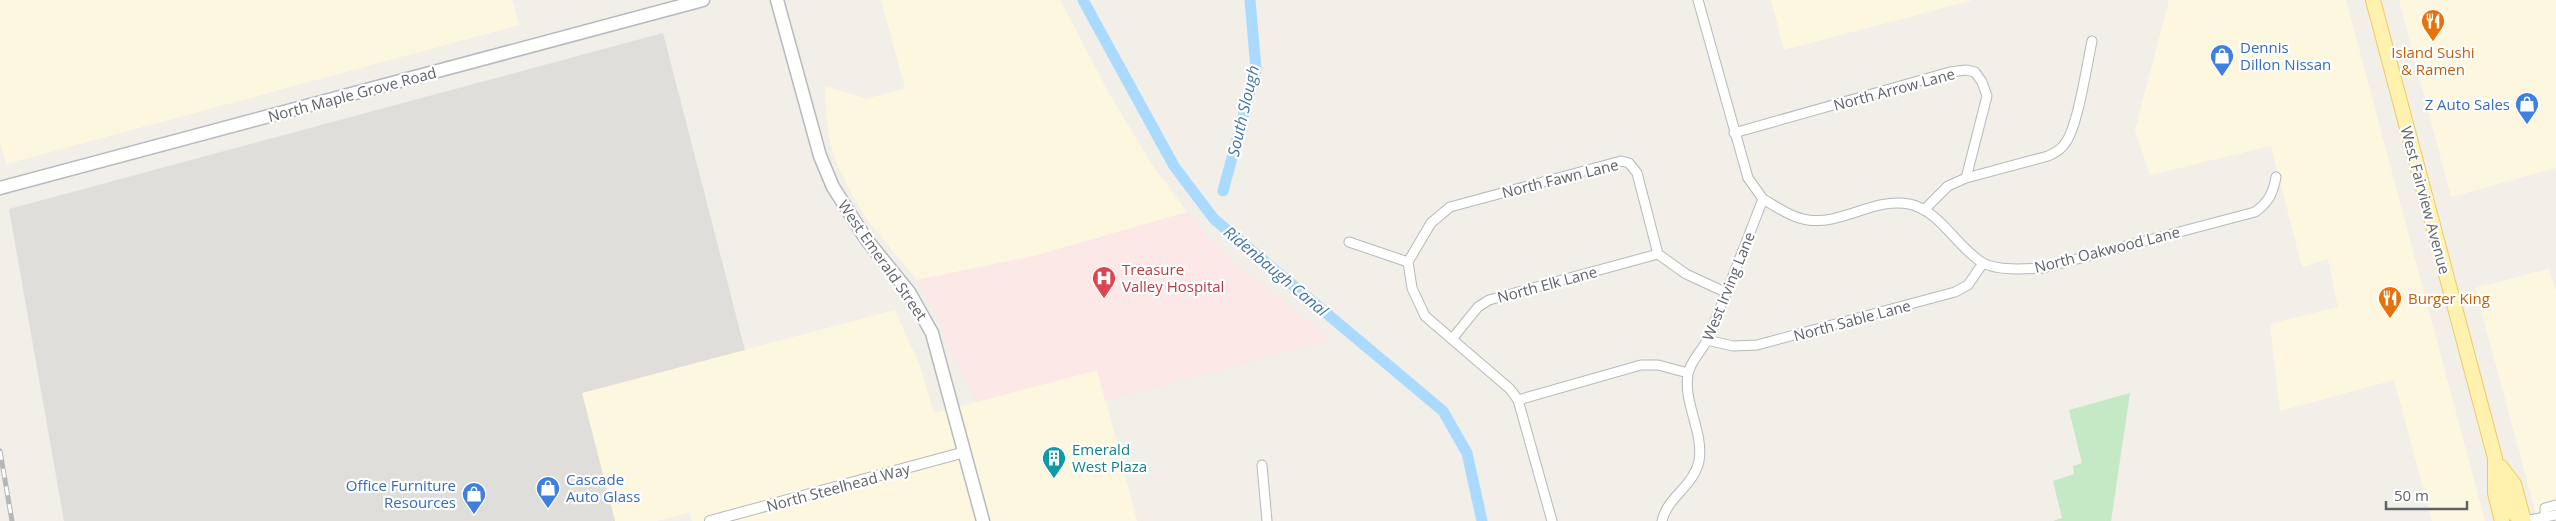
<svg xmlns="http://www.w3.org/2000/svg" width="2556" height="521" viewBox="0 0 2556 521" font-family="'Open Sans',sans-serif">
	<rect width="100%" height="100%" fill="#f1efe8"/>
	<!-- commercial -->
	<path fill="#fef7e0" d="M0 0H512L519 25 6 164 0 142Z
		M881 0H1060L1110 95 1153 166 1187 212 1034 256 917 280 869 222 853 196 837 164 830 142 826 112 825 86 866 99 905 88Z
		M1771 0H1973L1784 50Z
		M2169 0H2346L2485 521H2432L2394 380 2280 411 2270 324 2338 307 2328 259 2302 267 2271 146 2150 175 2135 130Z
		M2399 0H2556V168L2451 197Z
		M2548 269 2556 291V521H2538L2475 288Z
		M895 310 920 366 934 413 1098 370 1137 521H692L689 512 657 521H615L582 393Z"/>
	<!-- industrial -->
	<path fill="#e0deda" d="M663 33 745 350 582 393 615 521H64L9 209Z"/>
	<!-- medical -->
	<path fill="#fce8e6" d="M1187 212 1209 239 1236 264 1332 340 1105 401 1097 370 976 402 949 346 938 317 917 280 1034 256Z"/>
	<!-- green -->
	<path fill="#c5e8c5" d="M2130 393 2111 521H2053L2062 518 2053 481 2074 474 2073 466 2082 463 2069 410Z"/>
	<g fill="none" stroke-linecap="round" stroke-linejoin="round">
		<!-- canal -->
		<path stroke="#aadaff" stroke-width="11" d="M1083 0 1174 166 1214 219 1443 411 1467 453 1482 521
			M1223 191 1256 69 1250 0"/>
		<!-- minor casing -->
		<g stroke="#b5b8bc" stroke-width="11">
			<path id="minor" d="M1734 133 1950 72 1966 70 1975 72 1982 82 1987 96 1966 178
				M1763 199C1777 207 1792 218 1808 220 1842 225 1875 197 1909 204 1940 210 1957 248 1983 263 1998 271 2026 269 2043 268L2255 212C2269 202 2273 193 2276 177
				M1925 209 1948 186 1966 178 2048 156C2055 153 2062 149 2066 142 2078 125 2087 64 2092 41
				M1349 242 1408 262
				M1408 262 1431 223 1450 207 1621 161 1629 163 1637 173 1658 254 1686 274 1725 292
				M1408 262 1412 288 1425 316 1510 389 1518 400 1552 521
				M1452 339 1478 307 1489 300 1658 254
				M1707 340 1733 346 1757 345 1955 292 1968 285 1983 263
				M1518 400 1641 365H1658L1688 373
				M1262 465 1267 521
				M2545 516V508L2556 505
				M1662 521C1667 497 1694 486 1699 461 1704 432 1683 403 1688 374 1690 361 1703 350 1708 338 1727 292 1745 245 1763 199L1748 178 1698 0
				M2524 521 2556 515"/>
		</g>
		<!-- tertiary casing -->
		<g stroke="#b5b8bc" stroke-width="12">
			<path id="tertiary" d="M710 521 965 452"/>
		</g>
		<!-- secondary casing -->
		<g stroke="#b6babf" stroke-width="15">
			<path id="secondary" d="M777 0 820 156 833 187 866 239 909 292 932 333 983 521
				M0 188 703 0"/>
		</g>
		<!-- primary casing -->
		<g stroke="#f2c960" stroke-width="16">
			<path id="primary" d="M2373 0 2495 458V493L2502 521
				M2501 467 2514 484 2524 521
				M2500 473 2510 511 2524 521"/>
		</g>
		<!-- minor -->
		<use href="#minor" stroke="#fff" stroke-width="9"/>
		<!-- tertiary -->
		<use href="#tertiary" stroke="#fff" stroke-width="10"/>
		<!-- secondary -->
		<use href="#secondary" stroke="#fff" stroke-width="12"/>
		<!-- primary -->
		<use href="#primary" stroke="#fff2af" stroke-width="14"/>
		<!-- rail casing -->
		<g stroke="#b6b7b8" stroke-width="5">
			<path id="rail" d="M0 451 12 521"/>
		</g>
		<!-- rail -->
		<use href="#rail" stroke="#fff" stroke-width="3" stroke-dasharray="9" stroke-linecap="butt"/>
	</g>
	<!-- icons -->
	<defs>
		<g id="restaurant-pin" transform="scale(1.25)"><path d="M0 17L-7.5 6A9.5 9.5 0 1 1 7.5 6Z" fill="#e8710a" stroke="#fff"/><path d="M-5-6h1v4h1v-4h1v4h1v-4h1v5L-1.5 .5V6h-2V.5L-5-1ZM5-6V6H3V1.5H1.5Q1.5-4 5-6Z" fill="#fff"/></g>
		<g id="shop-pin" transform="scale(1.25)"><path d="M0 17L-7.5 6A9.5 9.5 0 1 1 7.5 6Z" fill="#3f7fe0" stroke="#fff"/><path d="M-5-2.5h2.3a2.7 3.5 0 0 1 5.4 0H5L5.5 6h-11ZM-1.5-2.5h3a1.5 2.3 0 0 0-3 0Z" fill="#fff"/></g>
		<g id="hospital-pin" transform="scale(1.25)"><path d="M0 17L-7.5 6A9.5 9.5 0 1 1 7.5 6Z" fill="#e0444e" stroke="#fff"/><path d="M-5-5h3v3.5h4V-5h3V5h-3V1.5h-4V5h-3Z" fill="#fff"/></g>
		<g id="building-pin" transform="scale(1.25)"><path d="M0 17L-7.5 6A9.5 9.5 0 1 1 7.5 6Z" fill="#0f9aa8" stroke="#fff"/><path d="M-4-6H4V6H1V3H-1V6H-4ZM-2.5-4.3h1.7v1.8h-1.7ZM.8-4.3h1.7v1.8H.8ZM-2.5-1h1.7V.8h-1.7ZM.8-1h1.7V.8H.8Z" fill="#fff"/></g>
	</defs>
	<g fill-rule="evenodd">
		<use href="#restaurant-pin" x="2433" y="21"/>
		<use href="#shop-pin" x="2222" y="56"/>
		<use href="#shop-pin" x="2527" y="104"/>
		<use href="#hospital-pin" x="1104" y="278"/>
		<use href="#restaurant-pin" x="2390" y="298"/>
		<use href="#building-pin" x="1054" y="458"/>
		<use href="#shop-pin" x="548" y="488"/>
		<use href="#shop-pin" x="474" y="494"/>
	</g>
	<g text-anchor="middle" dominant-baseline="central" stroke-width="4.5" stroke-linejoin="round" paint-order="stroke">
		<!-- shop labels -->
		<g font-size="15" fill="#366cbe" stroke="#fff" text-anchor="start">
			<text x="2240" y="47">Dennis<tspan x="2240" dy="17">Dillon Nissan</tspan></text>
			<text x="2510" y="104" text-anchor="end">Z Auto Sales</text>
			<text x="566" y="479">Cascade<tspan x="566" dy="17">Auto Glass</tspan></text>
			<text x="456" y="485" text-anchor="end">Office Furniture<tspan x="456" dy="17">Resources</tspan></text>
		</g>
		<!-- food labels -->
		<g font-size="15" fill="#c56008" stroke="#fff">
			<text x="2433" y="52">Island Sushi<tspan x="2433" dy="17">&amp; Ramen</tspan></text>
			<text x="2408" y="298" text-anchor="start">Burger King</text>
		</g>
		<!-- street labels -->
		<g font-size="15" fill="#5f6368" stroke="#fff">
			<text transform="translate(1894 89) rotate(-15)">North Arrow Lane</text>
			<text transform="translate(352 94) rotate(-15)">North Maple Grove Road</text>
			<text transform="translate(1560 178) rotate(-14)">North Fawn Lane</text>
			<text transform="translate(2426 200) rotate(75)">West Fairview Avenue</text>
			<text transform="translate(2107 249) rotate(-14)">North Oakwood Lane</text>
			<text transform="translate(883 260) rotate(55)">West Emerald Street</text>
			<text transform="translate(1547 284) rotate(-15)">North Elk Lane</text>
			<text transform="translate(1728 286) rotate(-68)">West Irving Lane</text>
			<text transform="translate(1852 320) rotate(-15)">North Sable Lane</text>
			<text transform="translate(838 487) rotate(-15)">North Steelhead Way</text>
		</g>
		<!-- health labels -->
		<g font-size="15" fill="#be3a42" stroke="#fff" text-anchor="start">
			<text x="1122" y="269">Treasure<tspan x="1122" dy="17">Valley Hospital</tspan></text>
		</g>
		<!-- culture labels -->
		<g font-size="15" fill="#0d838f" stroke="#fff" text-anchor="start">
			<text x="1072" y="449">Emerald<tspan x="1072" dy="17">West Plaza</tspan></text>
		</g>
		<!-- water labels -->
		<g font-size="16" font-style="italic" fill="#4174aa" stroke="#fff">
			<text transform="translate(1243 111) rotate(-77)">South Slough</text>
			<text transform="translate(1276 271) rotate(40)">Ridenbaugh Canal</text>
		</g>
	</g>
	<!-- scale -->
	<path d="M2386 501v8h81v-8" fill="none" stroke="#5f6368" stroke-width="2.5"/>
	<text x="2394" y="501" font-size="15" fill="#5f6368" stroke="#ffffff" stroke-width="4" paint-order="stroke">50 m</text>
</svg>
